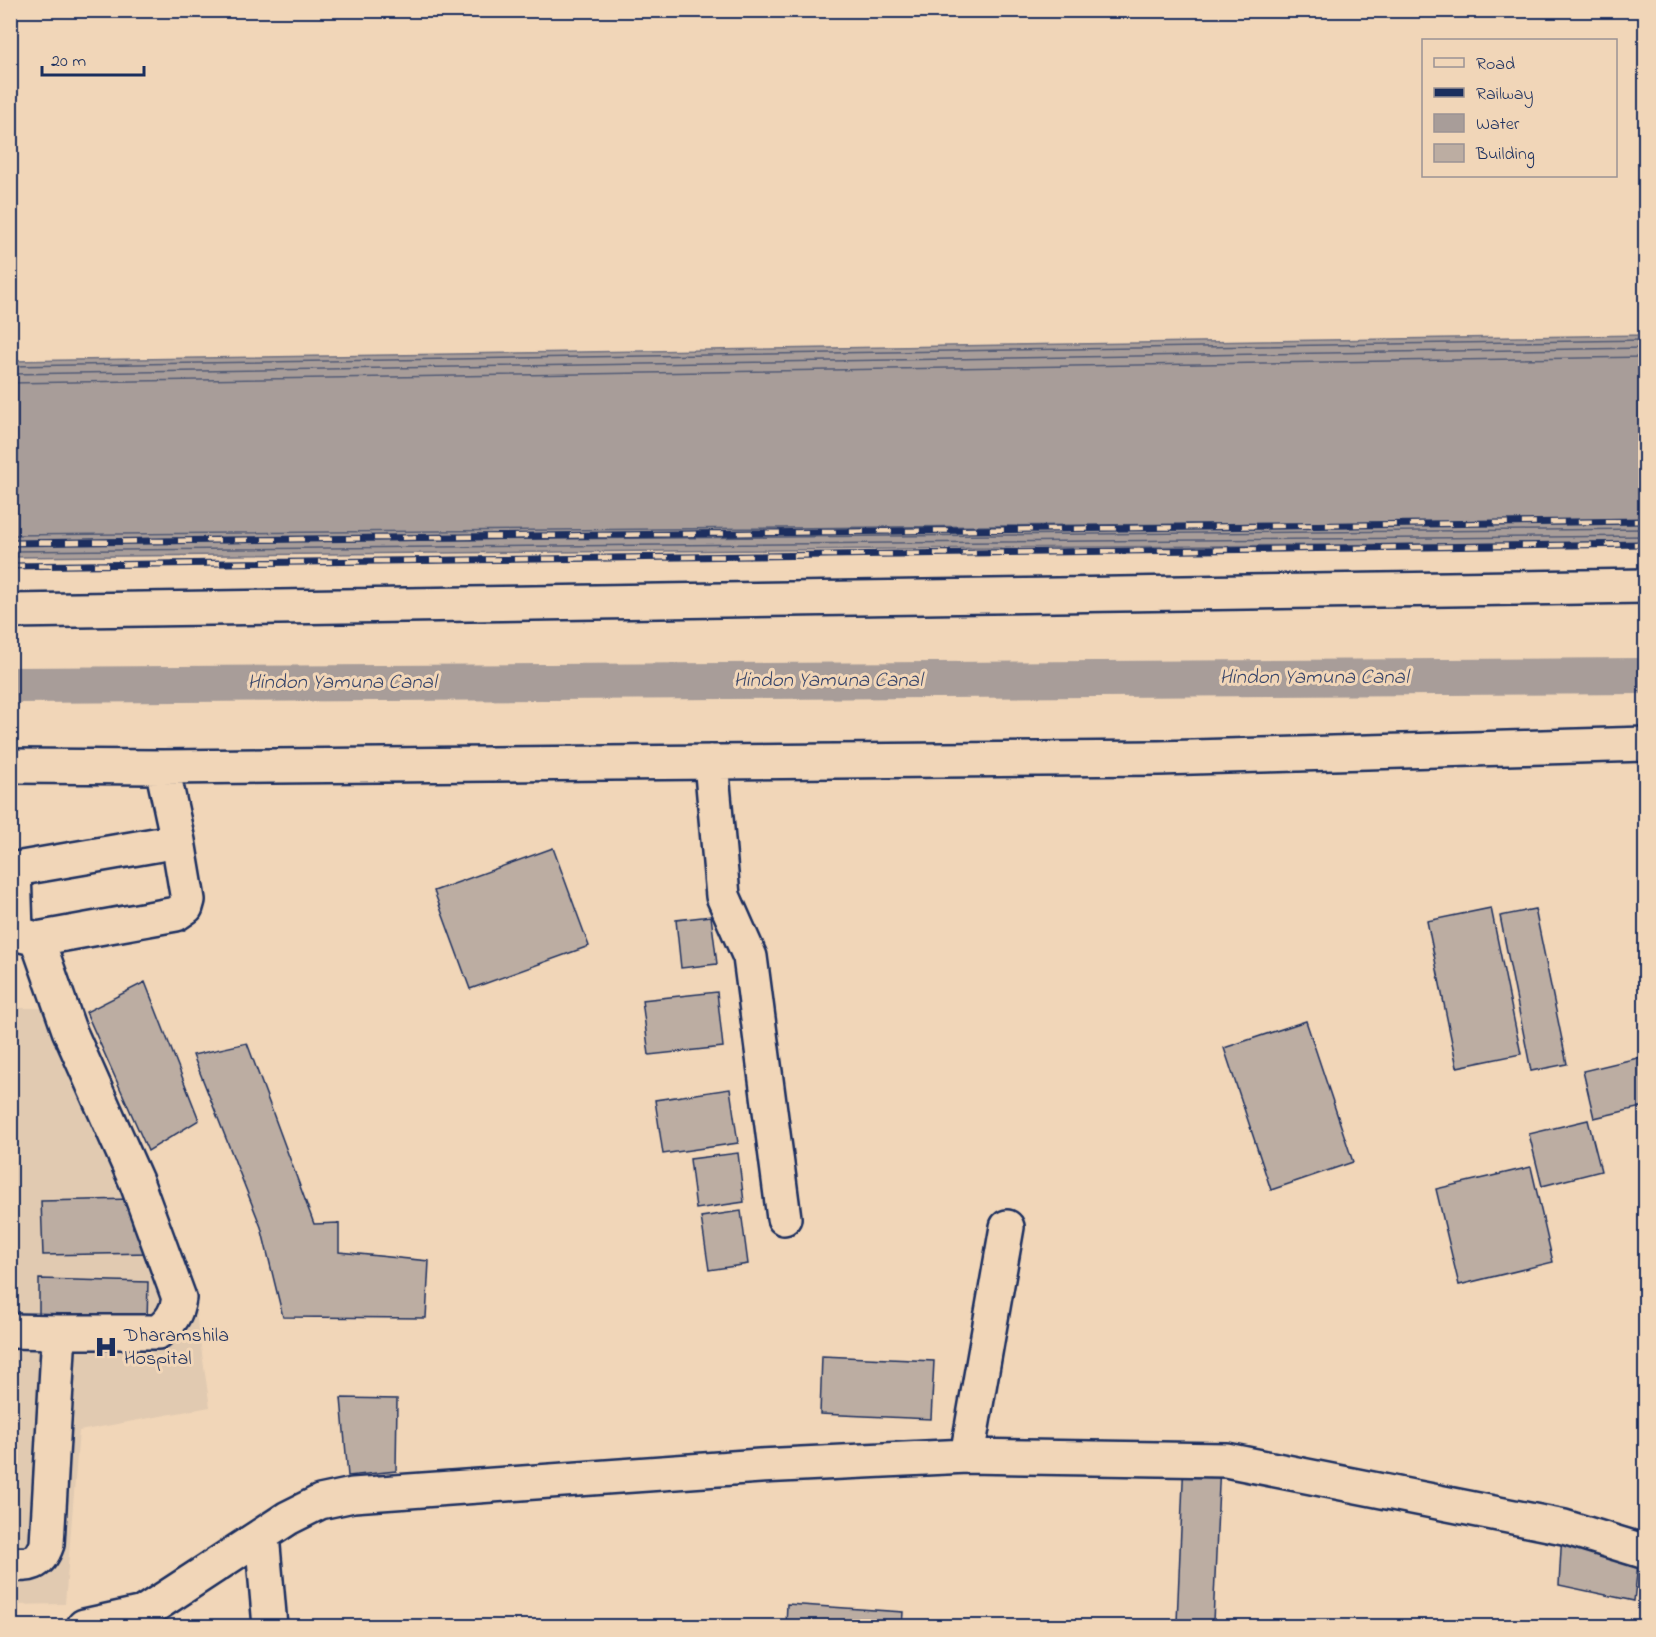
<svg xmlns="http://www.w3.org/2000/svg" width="1656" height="1637" viewBox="0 0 1656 1637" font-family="'Indie Flower',sans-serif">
	<rect width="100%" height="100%" fill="#f1d6b8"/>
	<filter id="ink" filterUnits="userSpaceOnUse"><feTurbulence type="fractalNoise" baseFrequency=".0167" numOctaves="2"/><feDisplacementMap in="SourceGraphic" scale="12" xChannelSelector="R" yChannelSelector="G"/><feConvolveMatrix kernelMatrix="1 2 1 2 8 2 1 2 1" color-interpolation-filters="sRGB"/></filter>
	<g filter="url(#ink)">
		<!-- built -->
		<path fill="#e1cab1" d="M10 1008H64L192 1287 210 1407 79 1431 65 1604 11 1605Z"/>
		<!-- water -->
		<path fill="#a89d99" stroke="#707181" stroke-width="1.5" d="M1645 335V542L11 557V361Z"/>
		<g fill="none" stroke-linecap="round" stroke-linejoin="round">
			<!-- shore -->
			<path stroke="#535b76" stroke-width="1.5" d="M10 366 1646 340
				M10 374 1646 348
				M10 383 1646 357
				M10 535 1646 520
				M10 544 1646 529
				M10 551 1646 536"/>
			<!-- canal -->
			<path stroke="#a89d99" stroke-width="36" d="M10 685 1646 676"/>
		</g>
		<!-- building -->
		<path fill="#bcada2" stroke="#1b2f5e" stroke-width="1.5" d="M553 848 589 946 470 989 434 891Z
			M1491 908 1521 1054 1457 1067 1427 921Z
			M1535 909 1567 1064 1531 1071 1500 916Z
			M711 916 717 964 681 968 676 920Z
			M145 982 199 1120 148 1151 86 1012Z
			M717 992 723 1047 649 1055 642 1000Z
			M1306 1021 1353 1162 1271 1190 1224 1048Z
			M247 1043 314 1224 339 1223V1252L429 1261 426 1318 283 1317 261 1227 193 1055Z
			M1646 1056V1106L1594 1118 1583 1071Z
			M730 1089 738 1143 663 1154 655 1100Z
			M1588 1120 1601 1171 1542 1186 1529 1134Z
			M738 1153 744 1202 696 1209 690 1159Z
			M1531 1167 1553 1262 1459 1285 1436 1189Z
			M132 1199 133 1228H150V1253L43 1255 41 1201Z
			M741 1211 748 1264 709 1270 701 1217Z
			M39 1279 148 1282 147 1321 39 1319Z
			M822 1356 934 1361 931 1419 820 1414Z
			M341 1398 397 1399 396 1471 348 1476Z
			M10 1412H14L16 1501H10Z
			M1184 1459 1220 1462 1213 1622H1177Z
			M1562 1532 1639 1555 1634 1601 1559 1585Z
			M787 1604 903 1612 902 1626H786Z"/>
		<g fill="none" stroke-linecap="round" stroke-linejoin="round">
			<!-- minor casing -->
			<g stroke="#1b2f5e" stroke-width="38">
				<path id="minor" d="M10 611 1646 586
					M711 762 723 896 750 957 784 1218
					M10 766 162 767 1159 758 1646 744
					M162 767 178 841
					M14 869 16 932
					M10 870 178 841 188 900 186 907 176 914 37 939 10 932
					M10 1331 59 1332
					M967 1456 1007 1227
					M262 1535 270 1626
					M10 1564C30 1565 40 1565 47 1544L59 1332H158C171 1322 177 1313 179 1298L136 1181 69 1030 37 939
					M84 1626 143 1613 288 1518 320 1502 353 1495 760 1466 967 1456 1226 1460 1564 1527 1646 1552"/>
			</g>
			<!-- minor -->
			<use href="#minor" stroke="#f1d6b8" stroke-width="33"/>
			<!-- rail casing -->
			<g stroke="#1b2f5e" stroke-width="7">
				<path id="rail" d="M10 543 1646 521
					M10 566 1646 544"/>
			</g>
			<!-- rail -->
			<use href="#rail" stroke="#f1d6b8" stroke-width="4.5" stroke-dasharray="14" stroke-linecap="butt"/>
		</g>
	</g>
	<!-- icons -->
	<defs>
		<g id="hospital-bare" transform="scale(1.8)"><path d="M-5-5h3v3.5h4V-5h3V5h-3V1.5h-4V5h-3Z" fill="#1b2f5e" stroke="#f1d6b8" stroke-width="2.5" paint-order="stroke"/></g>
	</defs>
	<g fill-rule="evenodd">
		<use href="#hospital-bare" x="106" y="1347"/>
	</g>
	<g text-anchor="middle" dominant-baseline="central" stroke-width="6" stroke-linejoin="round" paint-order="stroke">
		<!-- poi labels -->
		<g font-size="20" fill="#1b2f5e" stroke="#f1d6b8" text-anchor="start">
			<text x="124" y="1336">Dharamshila<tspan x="124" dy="23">Hospital</tspan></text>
		</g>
		<!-- water labels -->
		<g font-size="21" font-style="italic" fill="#37456a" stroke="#f1d6b8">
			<text x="1314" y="678">Hindon Yamuna Canal</text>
			<text x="828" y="681">Hindon Yamuna Canal</text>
			<text x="342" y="683">Hindon Yamuna Canal</text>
		</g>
	</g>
	<!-- margin -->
	<rect width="1656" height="1637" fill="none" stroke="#f1d6b8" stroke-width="36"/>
	<rect x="18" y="18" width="1620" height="1601" fill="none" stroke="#1b2f5e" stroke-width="2" filter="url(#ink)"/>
	<!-- legend -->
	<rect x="1422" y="39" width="195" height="138" fill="#f1d6b8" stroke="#9b9394" stroke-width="1.5"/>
	<rect x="1434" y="58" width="30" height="9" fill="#f1d6b8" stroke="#9b9394" stroke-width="1.5"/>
	<text x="1476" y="69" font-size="18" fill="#1b2f5e">Road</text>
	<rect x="1434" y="88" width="30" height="9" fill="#1b2f5e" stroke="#9b9394" stroke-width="1.5"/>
	<text x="1476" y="99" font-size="18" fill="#1b2f5e">Railway</text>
	<rect x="1434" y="114" width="30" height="18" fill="#a89d99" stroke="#9b9394" stroke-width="1.5"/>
	<text x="1476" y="129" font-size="18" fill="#1b2f5e">Water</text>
	<rect x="1434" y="144" width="30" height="18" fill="#bcada2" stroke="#9b9394" stroke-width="1.5"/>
	<text x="1476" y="159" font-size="18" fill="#1b2f5e">Building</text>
	<!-- scale -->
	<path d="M42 66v9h102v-9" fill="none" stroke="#1b2f5e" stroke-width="3"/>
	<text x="51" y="66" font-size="18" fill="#1b2f5e" stroke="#f1d6b8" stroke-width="4.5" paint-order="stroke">20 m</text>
</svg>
